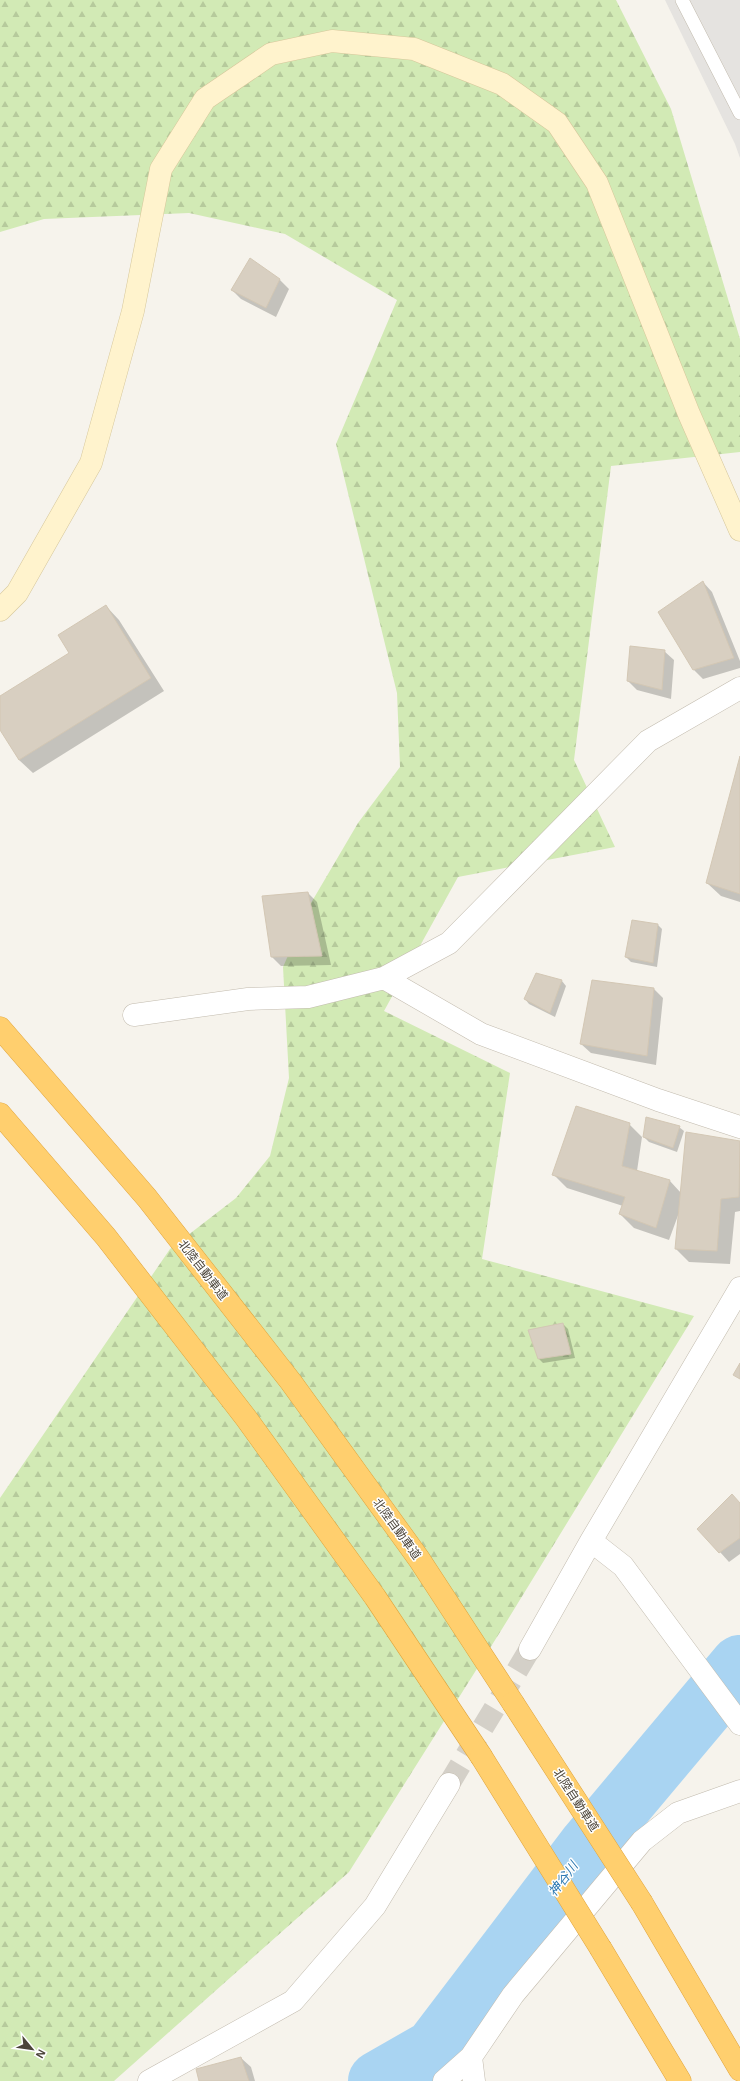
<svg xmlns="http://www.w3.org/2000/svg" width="740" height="2081" viewBox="0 0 740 2081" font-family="Arial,'Noto Sans JP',sans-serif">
	<defs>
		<pattern id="forest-firs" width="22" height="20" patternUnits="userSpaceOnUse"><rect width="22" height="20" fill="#d2eab5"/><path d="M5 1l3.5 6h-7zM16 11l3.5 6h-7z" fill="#b6ca9c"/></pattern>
	</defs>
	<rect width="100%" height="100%" fill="#f6f3ec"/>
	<!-- forest -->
	<path fill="url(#forest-firs)" d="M0 0H616L671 109 740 339V452L611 466 574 760 615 847 458 877 384 1011 510 1073 482 1259 694 1316 502 1629 349 1872 114 2081H0V1498L170 1249 236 1198 270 1156 289 1078 283 967 311 903 358 823 400 767 397 693 336 444 397 300 285 234 189 213 44 219 0 232Z"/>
	<!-- parking -->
	<path fill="#e5e3e0" d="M665 0H740V158L735 144Z"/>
	<!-- shadow -->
	<path fill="#0003" d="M250 260 280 280 289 289 276 317 241 299 232 290Z
		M703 582 712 592 740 661V668L703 679 694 670Z
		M106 606 119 620 164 691 33 773 19 760 0 728V697L70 653Z
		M664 651 674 660 671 699 637 690 628 681Z
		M740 760V902L721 896 707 883Z
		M308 893 317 902 331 965 281 966 271 956Z
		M658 925 662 929 657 967 631 962 626 957Z
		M562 981 566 986 555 1017 529 1004 525 999Z
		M592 981 654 989 663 998 656 1065 591 1053 581 1044Z
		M629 1124 642 1137 637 1171 670 1181 681 1193 687 1133 740 1142V1211L735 1212 730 1264 689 1262 676 1249 680 1210 669 1240 634 1228 620 1214 623 1206 567 1188 554 1175Z
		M679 1127 684 1131 677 1152 649 1142 644 1137Z
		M563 1324 568 1329 575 1358 543 1363 539 1359Z
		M740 1504V1554L729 1562 720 1552Z
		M241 2058 251 2067 255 2081H200Z"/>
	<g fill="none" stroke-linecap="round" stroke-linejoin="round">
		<!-- river -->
		<path stroke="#a9d4f2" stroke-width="60" d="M378 2081 434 2049 589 1845 740 1665"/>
	</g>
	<!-- building -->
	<path fill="#d8cfc1" stroke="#d3c7b4" d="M250 258 280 279 266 308 231 290Z
		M703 581 734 658 693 670 658 612Z
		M106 605 151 678 19 760 0 730V696L69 653 58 635Z
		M630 646 665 650 662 690 627 681Z
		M740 756V894L706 883Z
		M308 892 322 956 271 957 262 896Z
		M632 920 658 924 653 963 625 957Z
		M536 973 562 980 550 1013 524 999Z
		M592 980 654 988 647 1056 580 1044Z
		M576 1106 630 1123 622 1166 670 1180 656 1228 619 1214 625 1197 552 1175Z
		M646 1117 680 1126 673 1148 643 1137Z
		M686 1132 740 1141 739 1197 721 1199 717 1251 675 1249Z
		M563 1323 571 1354 538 1359 528 1330Z
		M740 1363V1379L733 1375Z
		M732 1494 740 1503V1538L719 1553 697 1529Z
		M241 2057 249 2081H199L196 2069Z"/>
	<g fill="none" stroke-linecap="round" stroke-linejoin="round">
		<!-- street-tunnel -->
		<path stroke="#d4d0c8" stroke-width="22" stroke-dasharray="22 11" stroke-linecap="butt" d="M449 1784 530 1649"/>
		<!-- lane casing -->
		<g stroke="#c2bbae" stroke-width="14">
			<path id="lane" d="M682 0 740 113"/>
		</g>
		<!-- street casing -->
		<g stroke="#c2bbae" stroke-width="23">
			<path id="street" d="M384 978 481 1034 658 1100 740 1127
				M134 1015 248 999 308 997 384 978 449 943 648 741 740 688
				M591 1541 623 1566 740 1724
				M530 1649 591 1541 740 1288
				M149 2081 293 2001 375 1906 449 1784
				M444 2081 471 2057
				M474 2081 471 2057 513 1995 642 1841 678 1813 740 1791"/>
		</g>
		<!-- secondary casing -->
		<g stroke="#d6c79b" stroke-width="23">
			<path id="secondary" d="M0 610 17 593 91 463 133 311 161 169 205 99 271 54 332 41 414 49 502 84 557 123 597 183 689 414 740 530"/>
		</g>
		<!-- highway casing -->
		<g stroke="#e0a43c" stroke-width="23">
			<path id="highway" d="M0 1028 147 1198 291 1382 419 1559 513 1703
				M0 1114 106 1237 246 1418 375 1597 481 1756
				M642 1903 740 2070
				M601 1949 680 2081"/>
		</g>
		<!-- lane -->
		<use href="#lane" stroke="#fff" stroke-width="13"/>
		<!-- street -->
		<use href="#street" stroke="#fff" stroke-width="22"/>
		<!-- secondary -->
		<use href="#secondary" stroke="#fff3cd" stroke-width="22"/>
		<!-- highway -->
		<use href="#highway" stroke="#ffcf6e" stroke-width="22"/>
		<!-- highway-bridge casing -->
		<g stroke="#e0a43c" stroke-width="23" stroke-linecap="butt">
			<path id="highway-bridge" d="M513 1703 642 1903
				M481 1756 601 1949"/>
		</g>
		<!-- highway-bridge -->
		<use href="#highway-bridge" stroke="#ffcf6e" stroke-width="22"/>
	</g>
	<g text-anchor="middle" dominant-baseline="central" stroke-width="3" stroke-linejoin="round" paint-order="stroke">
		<!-- street labels -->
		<g font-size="12" fill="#4b4439" stroke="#fff">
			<text transform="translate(203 1270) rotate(52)">北陸自動車道</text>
			<text transform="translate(397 1529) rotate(54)">北陸自動車道</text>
			<text transform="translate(576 1800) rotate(57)">北陸自動車道</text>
		</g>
		<!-- water labels -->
		<g font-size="13" font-style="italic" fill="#2e7ab2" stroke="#fff">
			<text transform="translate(563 1879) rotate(-53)">神谷川</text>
		</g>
	</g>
	<!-- north arrow -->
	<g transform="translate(32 2049) rotate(119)" stroke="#ffffff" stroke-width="3" paint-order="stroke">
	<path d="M0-3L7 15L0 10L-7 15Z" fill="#4b4439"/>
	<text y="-6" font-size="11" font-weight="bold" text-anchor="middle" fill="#4b4439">N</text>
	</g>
</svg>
